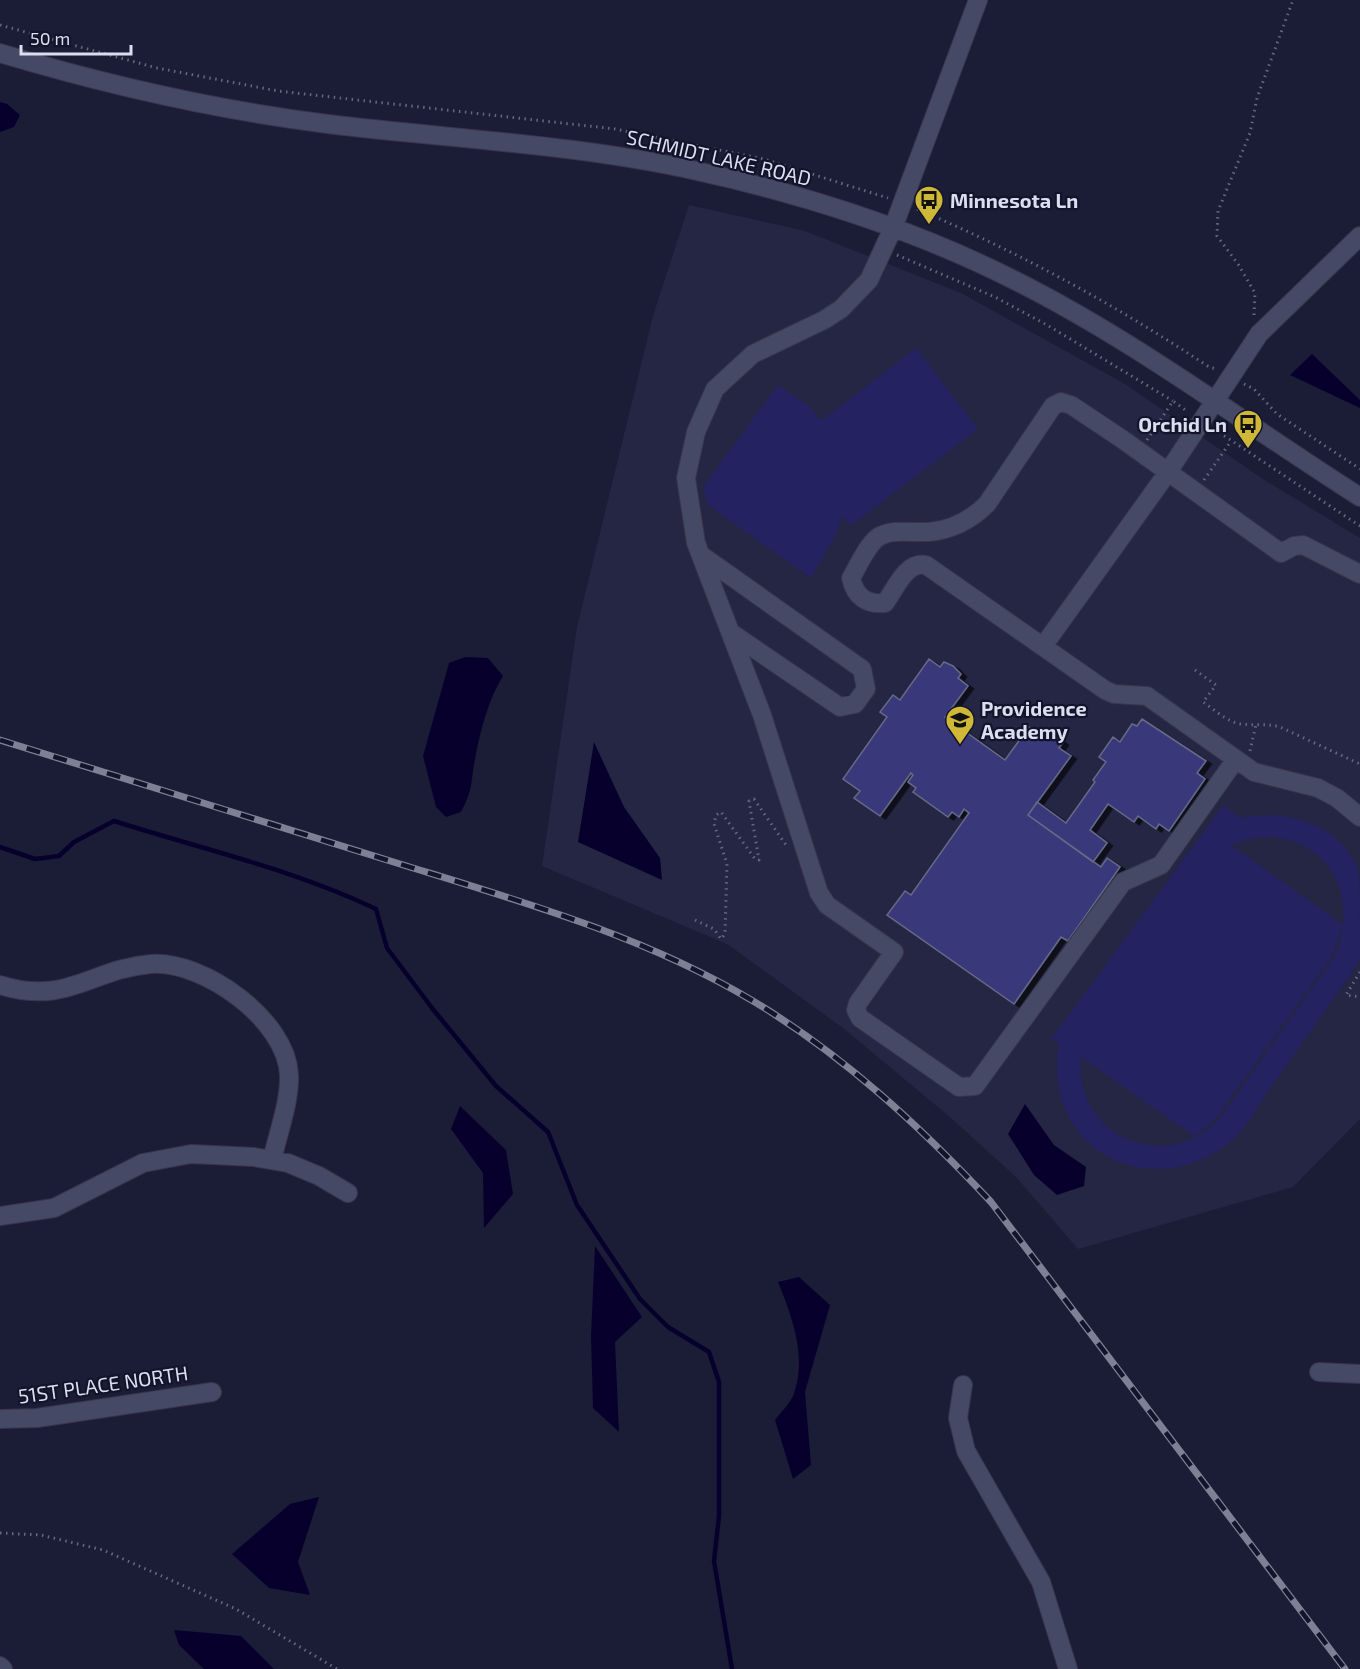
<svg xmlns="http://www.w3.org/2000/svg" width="1360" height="1669" viewBox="0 0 1360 1669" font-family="'Exo 2',sans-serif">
	<defs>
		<filter id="shadow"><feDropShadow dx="5.5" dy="3" stdDeviation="0" flood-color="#0009"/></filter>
	</defs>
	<rect width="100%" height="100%" fill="#1b1d36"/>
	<!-- built -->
	<path fill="#242644" d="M689 205 805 231 961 293 1125 384 1263 479 1360 538V1119L1293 1187 1078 1249 1017 1178 951 1118 843 1028 727 944 542 866 577 627 653 316Z"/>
	<!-- green -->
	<path fill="#242261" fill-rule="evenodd" d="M916 348 978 429 850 526 842 516 836 535 811 578 708 505 703 487 778 385 809 406 821 421Z
		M1223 806 1241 818C1285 808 1344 824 1359 873 1360 888 1360 939 1360 957L1354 969C1328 1006 1302 1044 1275 1081 1263 1098 1252 1119 1238 1134 1199 1175 1133 1182 1090 1144 1062 1119 1052 1081 1059 1044L1051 1039ZM1272 836C1280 839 1291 840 1299 843 1344 865 1352 911 1336 954 1310 991 1283 1029 1257 1066 1244 1083 1233 1102 1219 1119 1212 1127 1200 1135 1190 1140 1165 1151 1133 1146 1111 1130 1089 1113 1078 1085 1081 1057L1194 1136 1215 1120 1332 956 1343 925 1231 845 1248 839Z"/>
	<!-- water -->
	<path fill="#07002d" d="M0 102 7 104 20 115 14 127 0 132Z
		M1312 354 1360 400V408L1290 375Z
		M465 657 488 658 503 676C488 700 480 732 475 759 470 785 474 787 461 812L446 817 436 807 423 756 449 663Z
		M594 742 624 807 660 858 662 880 578 842Z
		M1025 1104 1054 1145 1086 1167 1084 1186 1057 1195 1034 1175 1008 1134Z
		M460 1106 506 1150 513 1194 484 1228 483 1173 451 1129Z
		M595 1246 642 1317 615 1342 619 1432 593 1408 591 1336Z
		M799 1277 830 1305 805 1392 811 1465 793 1479 775 1420C781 1412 791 1403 794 1393 807 1356 792 1317 778 1282Z
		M319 1497 298 1562 310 1595 269 1588 232 1554 290 1504Z
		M174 1630 241 1636 274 1669H204L179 1645Z"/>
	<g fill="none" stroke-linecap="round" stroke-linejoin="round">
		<!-- stream -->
		<path stroke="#07002d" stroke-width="4.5" d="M0 847 35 859 59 856 74 842 114 821C202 849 292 869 376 909L387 948 432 1008 496 1086 548 1132 577 1205 640 1299 668 1327 709 1352 719 1382V1516L714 1561 732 1669"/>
	</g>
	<!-- building -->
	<path fill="#37397a" stroke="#666a87" stroke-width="1.5" filter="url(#shadow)" d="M929 659 940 667 944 662 953 666 961 674 958 678 968 686 945 717 1005 760 1029 727 1040 734 1043 729 1063 742 1059 748 1071 756 1028 815 1101 867 1107 858 1120 867 1068 941 1061 937 1014 1004 887 915 905 891 911 895 969 813 964 809 959 817 952 812 948 817 913 792 916 788 908 782 913 775 911 773 880 816 854 798 860 791 843 779 887 717 880 712 893 695 900 700Z
		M1142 719 1206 761 1197 773 1205 779 1169 831 1159 824 1156 829 1138 816 1134 822 1108 804 1090 830 1107 843 1093 862 1028 815 1037 802 1066 823 1095 782 1093 780 1106 762 1099 757 1113 737 1120 742 1132 724 1137 726Z"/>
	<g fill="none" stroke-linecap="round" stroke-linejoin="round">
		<!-- minor casing -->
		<g stroke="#36364b" stroke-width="20">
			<path id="minor" d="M978 0 893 228 869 280 841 309 824 320 753 354 715 389 696 432 686 478 696 543 762 715 819 893 827 905 894 952 858 1003 856 1010 860 1018 959 1087 975 1086 1123 882 1161 865 1236 759
				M0 53C107 85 217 110 328 124 451 139 576 144 697 171 806 195 915 230 1014 280 1136 341 1245 424 1360 497
				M701 555 862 669 866 689 855 704 840 707 730 632
				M1360 574 1303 545 1294 546 1281 553 1122 439 1071 405 1061 402 1053 406 987 504C970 521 952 530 929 532 913 533 891 528 877 538 867 546 858 566 851 578 855 596 866 605 885 603 896 588 906 561 926 565L1105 690 1114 694 1147 696 1254 772 1318 788 1337 798 1360 817
				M1044 645 1168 472 1259 334 1360 236
				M0 985C67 1006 91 969 151 964 203 960 287 1020 289 1075 290 1102 278 1133 272 1160
				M0 1216 54 1208 143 1163 191 1154 254 1157 288 1163 319 1176 348 1193
				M1319 1372 1360 1374
				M963 1385 958 1418 966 1451 1041 1582 1068 1669
				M0 1419 37 1418 212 1392
				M0 1666 3 1669"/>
		</g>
		<!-- path -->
		<path stroke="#66687e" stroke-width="3" stroke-dasharray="1.5 4.5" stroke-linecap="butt" d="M0 25 157 68 278 91 615 129 764 159 888 198
			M917 209C1022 254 1114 304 1209 367L1217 369
			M897 255 995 297 1047 325 1173 401
			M1254 315 1255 293 1238 264 1217 236 1218 211 1250 133 1257 98 1293 0
			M1244 384 1254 389 1277 414 1360 469
			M1214 429 1360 526
			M1147 440 1173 401 1188 412
			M1204 480 1231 441
			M1195 670 1216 685 1203 702C1215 710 1227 722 1241 724 1255 726 1267 723 1280 727L1360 764
			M1250 751 1256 724
			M695 920 714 929 721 939 725 934 727 864 714 824 716 815 721 812 755 859 759 860 749 801 754 799 786 845
			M1360 972 1346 995 1360 997
			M0 1533 41 1535 103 1550 236 1609 337 1669"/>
		<!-- minor -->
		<use href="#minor" stroke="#464965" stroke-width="18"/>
		<!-- rail casing -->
		<g stroke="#7e8096" stroke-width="7">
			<path id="rail" d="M0 740C133 781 267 823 400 864 520 901 644 936 753 1001 843 1055 919 1125 991 1202L1345 1669"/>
		</g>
		<!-- rail -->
		<use href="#rail" stroke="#13142c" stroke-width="4.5" stroke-dasharray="14" stroke-linecap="butt"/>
	</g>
	<!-- icons -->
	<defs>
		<g id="bus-pin" transform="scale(1.5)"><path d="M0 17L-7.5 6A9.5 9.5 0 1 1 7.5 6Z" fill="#cfb837" stroke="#13142c"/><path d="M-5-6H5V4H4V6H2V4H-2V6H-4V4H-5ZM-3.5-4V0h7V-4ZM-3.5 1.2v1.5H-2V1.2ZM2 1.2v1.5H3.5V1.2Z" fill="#111"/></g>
		<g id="school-pin" transform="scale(1.5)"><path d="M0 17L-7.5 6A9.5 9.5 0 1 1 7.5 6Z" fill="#cfb837" stroke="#13142c"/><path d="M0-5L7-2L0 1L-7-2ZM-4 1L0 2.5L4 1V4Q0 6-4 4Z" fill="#111"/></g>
	</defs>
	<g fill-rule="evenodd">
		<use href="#bus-pin" x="929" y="200"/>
		<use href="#bus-pin" x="1248" y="424"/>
		<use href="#school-pin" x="960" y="720"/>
	</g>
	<g text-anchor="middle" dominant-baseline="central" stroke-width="4.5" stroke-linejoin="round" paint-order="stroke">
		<!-- street labels -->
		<g font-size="20" fill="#dcdef0" stroke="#13142c">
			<text transform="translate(719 157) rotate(13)">SCHMIDT LAKE ROAD</text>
			<text transform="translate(103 1384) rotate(-8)">51ST PLACE NORTH</text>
		</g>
		<!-- poi labels -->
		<g font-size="20" font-weight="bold" fill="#dcdef0" stroke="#13142c" text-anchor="start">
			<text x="950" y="200">Minnesota Ln</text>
			<text x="1227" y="424" text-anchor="end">Orchid Ln</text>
			<text x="981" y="708">Providence<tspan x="981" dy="23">Academy</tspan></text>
		</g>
	</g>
	<!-- scale -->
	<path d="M21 45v9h110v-9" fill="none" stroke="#dcdef0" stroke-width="3"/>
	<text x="30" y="45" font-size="18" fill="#dcdef0" stroke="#13142c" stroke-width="4.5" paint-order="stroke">50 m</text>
</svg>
